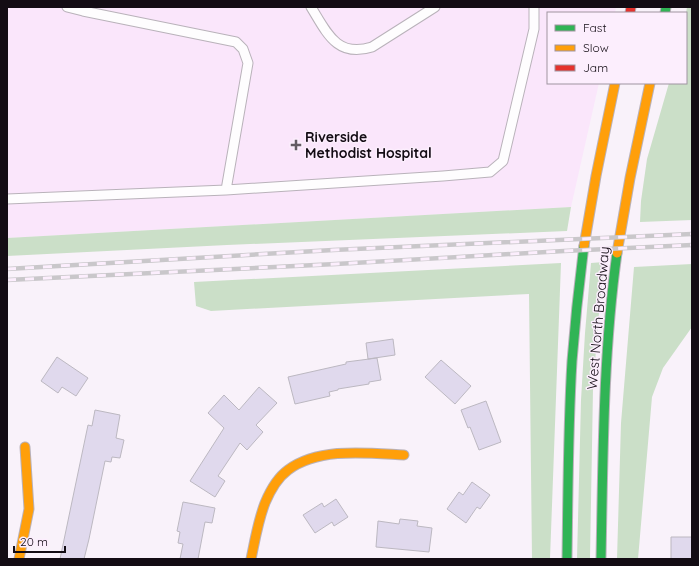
<svg xmlns="http://www.w3.org/2000/svg" width="699" height="566" viewBox="0 0 699 566" font-family="Quicksand,sans-serif">
	<rect width="100%" height="100%" fill="#f9f2fa"/>
	<!-- built -->
	<path fill="#fae6fb" d="M7 7H616L615 13H548V83H599L571 207 7 238Z"/>
	<!-- green -->
	<path fill="#cbdfc8" d="M687 7H692V220L640 222 641 201 647 159 669 83H686V13Z
		M571 207 567 231 227 245 7 256V238Z
		M604 262 598 323 593 389 590 559H577L581 400 585 333 591 263Z
		M561 263 550 559H532L529 294 211 311 196 306 194 282Z
		M692 264V327L663 368 652 397 638 559H617L621 423 634 267Z"/>
	<!-- building -->
	<path fill="#e0d9ed" stroke="#bcb8c1" d="M393 339 395 355 368 359 366 343Z
		M57 357 88 378 76 396 62 387 58 393 41 381Z
		M377 358 381 380 369 382V384L338 389V390L329 392 330 396 295 404 288 377 346 364V362Z
		M441 360 471 386 455 404 425 377Z
		M259 387 277 403 256 425 263 432 247 450 240 443 218 476 225 481 215 497 190 481 224 428 208 413 224 395 239 410Z
		M486 401 501 442 479 450 470 427 468 428 461 410Z
		M95 410 120 415 116 438 124 440 120 458 112 457 111 462 105 461 89 539 84 559H60L88 425 92 426Z
		M472 482 490 495 480 509 477 507 466 523 447 509 459 492 463 495Z
		M336 499 348 517 334 526 332 522 315 533 303 515 322 503 324 507Z
		M183 502 215 508 212 523 205 522 198 559H180L183 544 178 543 180 532 177 531Z
		M400 519 418 521 417 526 432 528 429 552 376 547 378 521 399 524Z
		M671 537H692V559H671Z"/>
	<g fill="none" stroke-linecap="round" stroke-linejoin="round">
		<!-- lane casing -->
		<g stroke="#b9b2ba" stroke-width="11">
			<path id="lane" d="M67 7 83 11V7
				M311 7C327 33 337 58 372 47L435 7
				M83 11 236 42 243 49 248 63 226 190
				M7 199 226 190 443 176 490 172 503 161 534 29V7"/>
		</g>
		<!-- fast casing -->
		<g stroke="#b9b2ba" stroke-width="11">
			<path id="fast" d="M665 13 666 7
				M567 559C568 493 568 427 572 361 575 322 579 284 584 246
				M601 559C603 457 603 354 617 253"/>
		</g>
		<!-- slow casing -->
		<g stroke="#b9b2ba" stroke-width="11">
			<path id="slow" d="M584 246 596 176 615 83
				M617 253 630 178 650 83
				M19 559 29 509 25 447
				M251 559C255 540 258 521 265 503 270 491 277 478 288 470 319 447 367 453 404 455"/>
		</g>
		<!-- jam casing -->
		<g stroke="#b9b2ba" stroke-width="11">
			<path id="jam" d="M630 13 631 7"/>
		</g>
		<!-- lane -->
		<use href="#lane" stroke="#fefdfe" stroke-width="9"/>
		<!-- fast -->
		<use href="#fast" stroke="#30b455" stroke-width="9"/>
		<!-- slow -->
		<use href="#slow" stroke="#ff9f0a" stroke-width="9"/>
		<!-- jam -->
		<use href="#jam" stroke="#e5322d" stroke-width="9"/>
		<!-- rail casing -->
		<g stroke="#c9c7ca" stroke-width="4.5">
			<path id="rail" d="M7 269 333 250 692 234
				M7 280 336 264 564 251 692 245"/>
		</g>
		<!-- rail -->
		<use href="#rail" stroke="#fceefd" stroke-width="3" stroke-dasharray="9" stroke-linecap="butt"/>
	</g>
	<!-- markers -->
	<path fill="#645c64" stroke="#fceefd" stroke-width="1.5" d="M294 139h4v4h4v4h-4v4h-4v-4h-4v-4h4z"/>
	<g text-anchor="middle" dominant-baseline="central" stroke-width="3" stroke-linejoin="round" paint-order="stroke">
		<!-- poi labels -->
		<g font-size="14" font-weight="bold" fill="#130c14" stroke="#fceefd" text-anchor="start">
			<text x="305" y="137">Riverside<tspan x="305" dy="16">Methodist Hospital</tspan></text>
		</g>
		<!-- street labels -->
		<g font-size="14" fill="#130c14" stroke="#fceefd">
			<text transform="translate(598 318) rotate(-85)">West North Broadway</text>
		</g>
	</g>
	<!-- border -->
	<rect width="699" height="566" fill="none" stroke="#130c14" stroke-width="16"/>
	<!-- legend -->
	<rect x="547" y="12" width="140" height="72" fill="#fceefd" stroke="#9f94a0"/>
	<rect x="555" y="25" width="20" height="6" fill="#30b455" stroke="#9f94a0"/>
	<text x="583" y="32" font-size="12" fill="#130c14">Fast</text>
	<rect x="555" y="45" width="20" height="6" fill="#ff9f0a" stroke="#9f94a0"/>
	<text x="583" y="52" font-size="12" fill="#130c14">Slow</text>
	<rect x="555" y="65" width="20" height="6" fill="#e5322d" stroke="#9f94a0"/>
	<text x="583" y="72" font-size="12" fill="#130c14">Jam</text>
	<!-- scale -->
	<path d="M14 546v6h51v-6" fill="none" stroke="#130c14" stroke-width="2"/>
	<text x="20" y="546" font-size="12" fill="#130c14" stroke="#fceefd" stroke-width="3" paint-order="stroke">20 m</text>
</svg>
